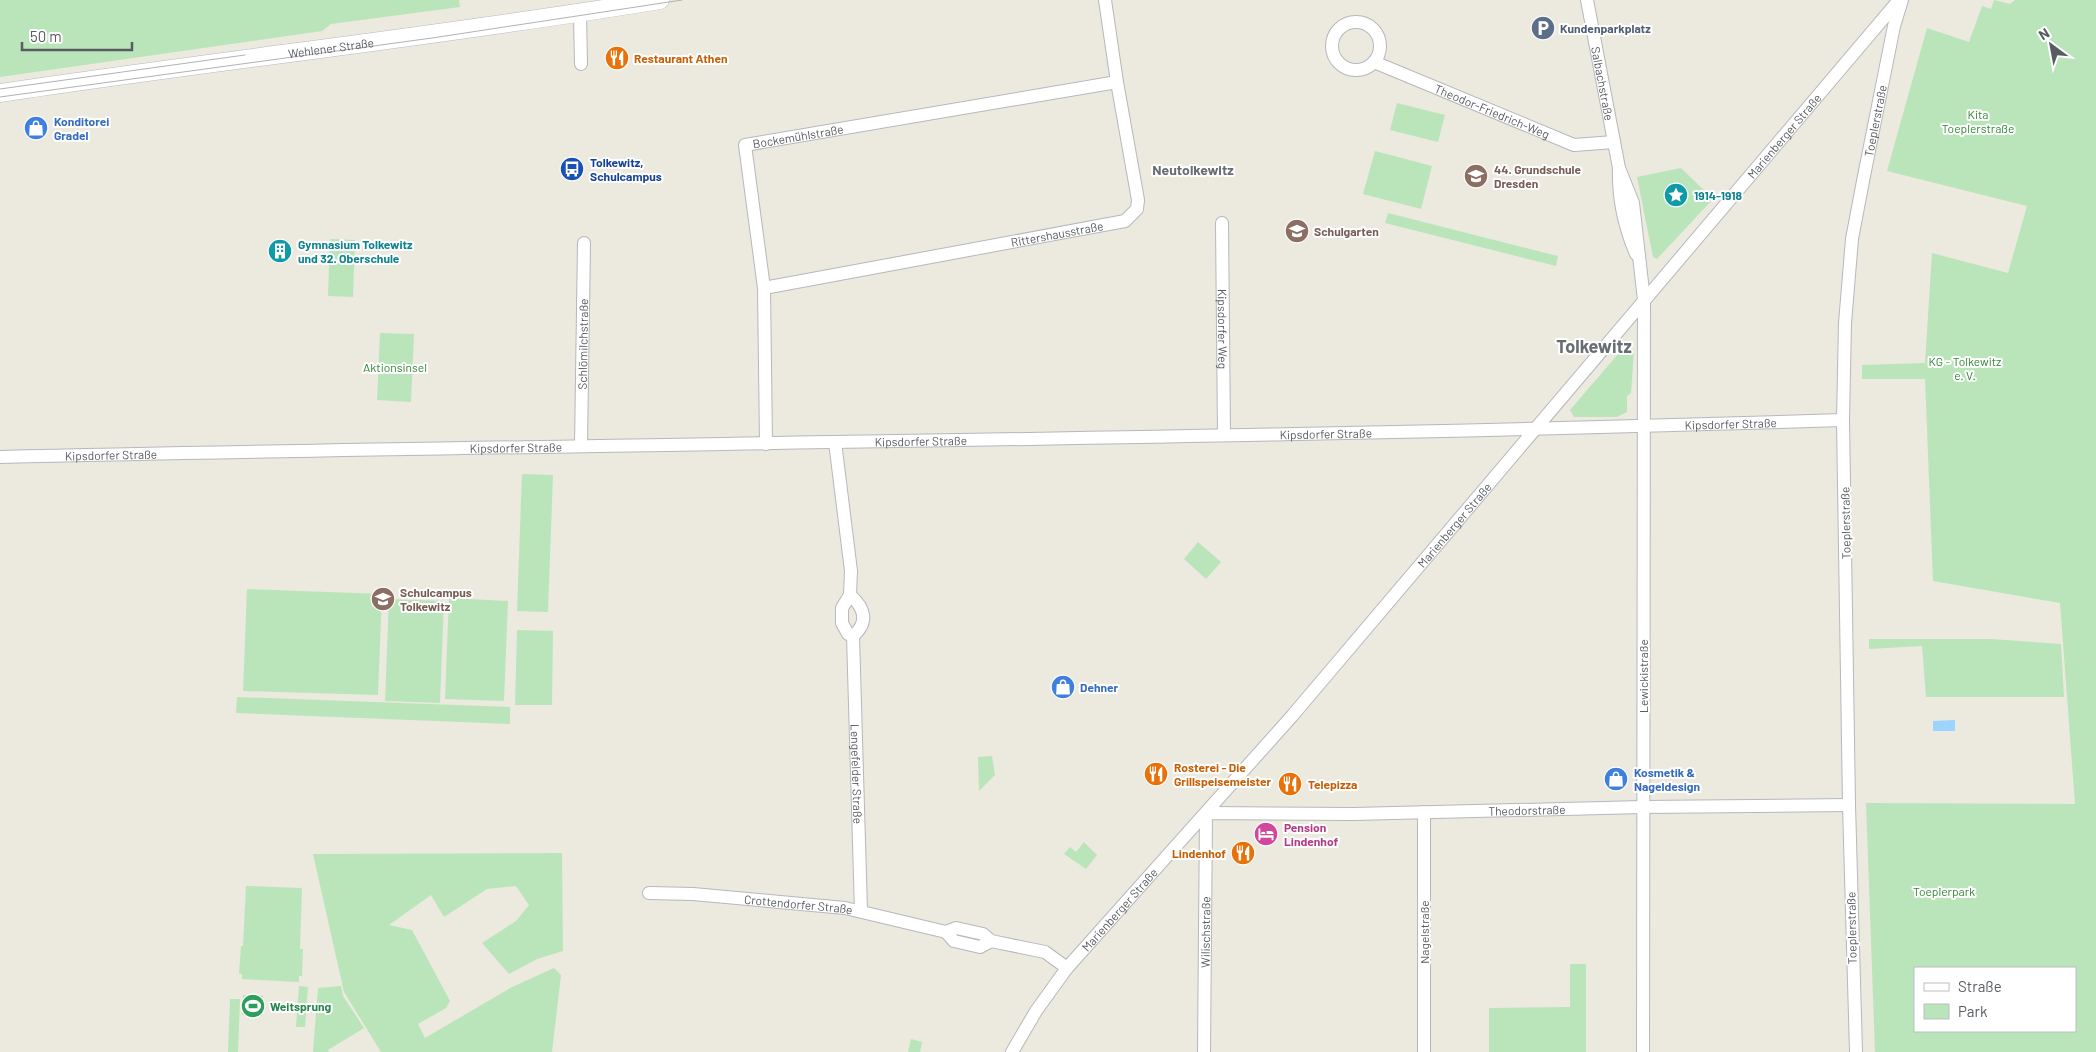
<svg xmlns="http://www.w3.org/2000/svg" width="2096" height="1052" viewBox="0 0 2096 1052" font-family="Barlow,sans-serif">
	<rect width="100%" height="100%" fill="#ece9df"/>
	<!-- green -->
	<path fill="#bae5ba" fill-rule="evenodd" d="M0 0H459L460 7 331 24 322 31 0 77Z
		M1994 0 2010 4 2015 0H2096V1052H1875L1866 803 2075 804 2060 603 1933 581 1925 379H1862V365L1925 363 1932 253 2008 273 2027 206 1887 171 1927 28 1969 42 1982 6 1991 9ZM1915 968H2075V1031H1915Z
		M1397 103 1445 115 1438 142 1390 130Z
		M1375 151 1432 166 1421 209 1363 194Z
		M1681 168 1713 199 1657 259 1653 257 1637 177Z
		M1388 213 1558 256 1556 266 1385 223Z
		M330 239 355 240 353 297 328 296Z
		M380 333 414 334 411 402 377 400Z
		M1625 346H1630L1634 350 1631 393 1627 396V412L1617 417H1574L1570 410Z
		M522 474 553 475 548 612 517 611Z
		M1198 542 1221 562 1206 579 1184 559Z
		M247 589 382 594 378 695 243 691Z
		M449 598 508 601 504 701 445 699Z
		M389 599 444 601 440 703 385 701Z
		M517 630 553 631 552 705H515Z
		M1869 639H1991L2061 644 2064 697H1926L1922 646 1869 649Z
		M237 697 510 707V724L236 713Z
		M992 756 995 775 979 791 978 757Z
		M1084 842 1097 855 1086 869 1064 854 1070 847 1076 852Z
		M562 853 563 951 537 959 509 974 482 943 516 921 529 905 516 886 487 889 444 917 431 895 389 925 412 930 450 1001 446 1008 418 1024 425 1038 512 987 554 968 561 975 552 1052H381L344 992 313 854Z
		M246 886 302 888 300 949H303L302 976H299V982L242 979V974H239L241 946H243Z
		M1570 964H1586V1052H1489V1008L1570 1007Z
		M299 986 308 987 305 1027H296Z
		M341 986 343 996 364 1028 328 1050 329 1052H313L318 988Z
		M243 995 263 996 262 1016 242 1015Z
		M230 999H240L238 1052H228Z
		M911 1039 922 1042 920 1052H908Z"/>
	<!-- water -->
	<path fill="#9cd4ff" d="M1955 720V731H1933V721Z"/>
	<g fill="none" stroke-linecap="round" stroke-linejoin="round">
		<!-- street casing -->
		<g stroke="#b5b8bd" stroke-width="14">
			<g id="street">
				<path id="s1" d="M1587 0 1619 168C1618 198 1624 226 1636 254"/>
				<path d="M580 13 581 64"/>
				<circle cx="1356" cy="46" r="24"/>
				<path id="s2" d="M1374 62 1574 145 1614 142"/>
				<path d="M1619 168 1633 203 1644 300 1643 1052"/>
				<path id="s3" d="M1222 223 1224 434"/>
				<path id="s4" d="M764 288 1125 221 1137 209 1138 200 1117 82 1105 0"/>
				<path d="M835 442 851 571 850 595 842 608V623L848 634 853 636"/>
				<path id="s5" d="M766 444 764 288 745 145 1117 82"/>
				<path id="s6" d="M581 445 584 243"/>
				<path id="s7" d="M0 457C614 443 1229 440 1843 420"/>
				<path d="M850 595C865 608 869 622 853 636"/>
				<path id="s8" d="M853 636 861 911"/>
				<path id="s9" d="M649 893 693 894 845 908 946 932 956 928 983 934 991 941 1045 952 1067 968"/>
				<path d="M946 932 954 941 980 947 991 941"/>
				<path id="s10" d="M1012 1052 1036 1011 1067 968 1292 716 1899 0"/>
				<path id="s11" d="M1204 1052 1206 813 1354 814 1643 807 1849 805"/>
				<path d="M1424 1052V812"/>
				<path id="s12" d="M1856 1052 1849 805 1843 420 1845 323 1852 239 1863 181 1894 26 1902 0"/>
			</g>
		</g>
		<!-- secondary casing -->
		<g stroke="#b5b9bf" stroke-width="19">
			<g id="secondary">
				<path id="s13" d="M0 93C220 60 441 36 660 0"/>
			</g>
		</g>
		<!-- street -->
		<use href="#street" stroke="#fff" stroke-width="12"/>
		<!-- secondary -->
		<use href="#secondary" stroke="#fff" stroke-width="18"/>
		<!-- tram -->
		<path stroke="#b1b2b2" stroke-width="1" d="M0 89 245 55
			M0 97 432 38 682 0"/>
	</g>
	<!-- icons -->
	<defs>
		<g id="parking-disc" transform="scale(1.25)"><circle r="9.5" fill="#5c6f8a" stroke="#fff"/><path d="M-3.5-5.5H1a3.5 3.5 0 0 1 0 7H-1V5.5H-3.5ZM-1-3.4V-.6H.8a1.4 1.4 0 0 0 0-2.8Z" fill="#fff"/></g>
		<g id="restaurant-disc" transform="scale(1.25)"><circle r="9.5" fill="#e8710a" stroke="#fff"/><path d="M-5-6h1v4h1v-4h1v4h1v-4h1v5L-1.5 .5V6h-2V.5L-5-1ZM5-6V6H3V1.5H1.5Q1.5-4 5-6Z" fill="#fff"/></g>
		<g id="shop-disc" transform="scale(1.25)"><circle r="9.5" fill="#3f7fe0" stroke="#fff"/><path d="M-5-2.5h2.3a2.7 3.5 0 0 1 5.4 0H5L5.5 6h-11ZM-1.5-2.5h3a1.5 2.3 0 0 0-3 0Z" fill="#fff"/></g>
		<g id="bus-disc" transform="scale(1.25)"><circle r="9.5" fill="#1a4fb4" stroke="#fff"/><path d="M-5-6H5V4H4V6H2V4H-2V6H-4V4H-5ZM-3.5-4V0h7V-4ZM-3.5 1.2v1.5H-2V1.2ZM2 1.2v1.5H3.5V1.2Z" fill="#fff"/></g>
		<g id="school-disc" transform="scale(1.25)"><circle r="9.5" fill="#8d6e63" stroke="#fff"/><path d="M0-5L7-2L0 1L-7-2ZM-4 1L0 2.5L4 1V4Q0 6-4 4Z" fill="#fff"/></g>
		<g id="sight-disc" transform="scale(1.25)"><circle r="9.5" fill="#0f9aa8" stroke="#fff"/><path d="M0-6L1.8-2.2L6-1.7L2.9 1.2L3.7 5.4L0 3.3L-3.7 5.4L-2.9 1.2L-6-1.7L-1.8-2.2Z" fill="#fff"/></g>
		<g id="building-disc" transform="scale(1.25)"><circle r="9.5" fill="#0f9aa8" stroke="#fff"/><path d="M-4-6H4V6H1V3H-1V6H-4ZM-2.5-4.3h1.7v1.8h-1.7ZM.8-4.3h1.7v1.8H.8ZM-2.5-1h1.7V.8h-1.7ZM.8-1h1.7V.8H.8Z" fill="#fff"/></g>
		<g id="hotel-disc" transform="scale(1.25)"><circle r="9.5" fill="#d1479c" stroke="#fff"/><path d="M-6-4.5h1.5V1H6V5H4.5V3h-9V5H-6ZM-4 0a1.8 1.8 0 1 1 3.6 0ZM.5 0V-2.5h3Q6-2.5 6 0Z" fill="#fff"/></g>
		<g id="stadium-disc" transform="scale(1.25)"><circle r="9.5" fill="#2e9e5b" stroke="#fff"/><path d="M0-5a6.5 5 0 1 0 0 10a6.5 5 0 1 0 0-10ZM-3.5-1.8h7v3.6h-7Z" fill="#fff"/></g>
	</defs>
	<g fill-rule="evenodd">
		<use href="#parking-disc" x="1543" y="28"/>
		<use href="#restaurant-disc" x="617" y="58"/>
		<use href="#shop-disc" x="36" y="128"/>
		<use href="#bus-disc" x="572" y="169"/>
		<use href="#school-disc" x="1476" y="176"/>
		<use href="#sight-disc" x="1676" y="195"/>
		<use href="#school-disc" x="1297" y="231"/>
		<use href="#building-disc" x="280" y="251"/>
		<use href="#school-disc" x="383" y="599"/>
		<use href="#shop-disc" x="1063" y="687"/>
		<use href="#restaurant-disc" x="1156" y="774"/>
		<use href="#shop-disc" x="1616" y="779"/>
		<use href="#restaurant-disc" x="1290" y="784"/>
		<use href="#hotel-disc" x="1266" y="834"/>
		<use href="#restaurant-disc" x="1243" y="853"/>
		<use href="#stadium-disc" x="253" y="1006"/>
	</g>
	<g text-anchor="middle" dominant-baseline="central" stroke-width="4" stroke-linejoin="round" paint-order="stroke">
		<!-- service labels -->
		<g font-size="12" font-weight="bold" fill="#4e5e75" stroke="#fff" text-anchor="start">
			<text x="1560" y="28">Kundenparkplatz</text>
		</g>
		<!-- street labels -->
		<g font-size="12" fill="#585c61" stroke="#fff">
			<text stroke="none"><textPath href="#s13" startOffset="334">Wehlener Straße</textPath></text>
			<text stroke="none"><textPath href="#s1" startOffset="85">Salbachstraße</textPath></text>
			<text stroke="none"><textPath href="#s2" startOffset="128">Theodor-Friedrich-Weg</textPath></text>
			<text stroke="none"><textPath href="#s12" startOffset="934">Toeplerstraße</textPath></text>
			<text stroke="none"><textPath href="#s5" startOffset="354">Bockemühlstraße</textPath></text>
			<text stroke="none"><textPath href="#s10" startOffset="1199">Marienberger Straße</textPath></text>
			<text stroke="none"><textPath href="#s4" startOffset="298">Rittershausstraße</textPath></text>
			<text stroke="none"><textPath href="#s3" startOffset="106">Kipsdorfer Weg</textPath></text>
			<text stroke="none"><textPath href="#s6" startOffset="101">Schlömilchstraße</textPath></text>
			<text stroke="none"><textPath href="#s7" startOffset="1731">Kipsdorfer Straße</textPath></text>
			<text stroke="none"><textPath href="#s7" startOffset="1326">Kipsdorfer Straße</textPath></text>
			<text stroke="none"><textPath href="#s7" startOffset="921">Kipsdorfer Straße</textPath></text>
			<text stroke="none"><textPath href="#s7" startOffset="516">Kipsdorfer Straße</textPath></text>
			<text stroke="none"><textPath href="#s7" startOffset="111">Kipsdorfer Straße</textPath></text>
			<text transform="translate(1845 523) rotate(-91)">Toeplerstraße</text>
			<text stroke="none"><textPath href="#s10" startOffset="689">Marienberger Straße</textPath></text>
			<text transform="translate(1643 676) rotate(-90)">Lewickistraße</text>
			<text stroke="none"><textPath href="#s8" startOffset="138">Lengefelder Straße</textPath></text>
			<text stroke="none"><textPath href="#s11" startOffset="560">Theodorstraße</textPath></text>
			<text stroke="none"><textPath href="#s9" startOffset="150">Crottendorfer Straße</textPath></text>
			<text stroke="none"><textPath href="#s10" startOffset="179">Marienberger Straße</textPath></text>
			<text transform="translate(1851 928) rotate(-91)">Toeplerstraße</text>
			<text stroke="none"><textPath href="#s11" startOffset="120">Wilischstraße</textPath></text>
			<text transform="translate(1424 932) rotate(-90)">Nagelstraße</text>
		</g>
		<!-- food labels -->
		<g font-size="12" font-weight="bold" fill="#c56008" stroke="#fff" text-anchor="start">
			<text x="634" y="58">Restaurant Athen</text>
			<text x="1174" y="767">Rosterei - Die<tspan x="1174" dy="14">Grillspeisemeister</tspan></text>
			<text x="1308" y="784">Telepizza</text>
			<text x="1226" y="853" text-anchor="end">Lindenhof</text>
		</g>
		<!-- park labels -->
		<g font-size="12" fill="#328636" stroke="#fff">
			<text x="1978" y="114">Kita<tspan x="1978" dy="14">Toeplerstraße</tspan></text>
			<text x="1965" y="361">KG - Tolkewitz<tspan x="1965" dy="14">e. V.</tspan></text>
			<text x="395" y="367">Aktionsinsel</text>
			<text x="1944" y="891">Toeplerpark</text>
		</g>
		<!-- shop labels -->
		<g font-size="12" font-weight="bold" fill="#366cbe" stroke="#fff" text-anchor="start">
			<text x="54" y="121">Konditorei<tspan x="54" dy="14">Gradel</tspan></text>
			<text x="1080" y="687">Dehner</text>
			<text x="1634" y="772">Kosmetik &amp;<tspan x="1634" dy="14">Nageldesign</tspan></text>
		</g>
		<!-- transit labels -->
		<g font-size="12" font-weight="bold" fill="#164399" stroke="#fff" text-anchor="start">
			<text x="590" y="162">Tolkewitz,<tspan x="590" dy="14">Schulcampus</tspan></text>
		</g>
		<!-- education labels -->
		<g font-size="12" font-weight="bold" fill="#785e54" stroke="#fff" text-anchor="start">
			<text x="1494" y="169">44. Grundschule<tspan x="1494" dy="14">Dresden</tspan></text>
			<text x="1314" y="231">Schulgarten</text>
			<text x="400" y="592">Schulcampus<tspan x="400" dy="14">Tolkewitz</tspan></text>
		</g>
		<!-- culture labels -->
		<g font-size="12" font-weight="bold" fill="#0d838f" stroke="#fff" text-anchor="start">
			<text x="1694" y="195">1914-1918</text>
			<text x="298" y="244">Gymnasium Tolkewitz<tspan x="298" dy="14">und 32. Oberschule</tspan></text>
		</g>
		<!-- hotel labels -->
		<g font-size="12" font-weight="bold" fill="#b23c85" stroke="#fff" text-anchor="start">
			<text x="1284" y="827">Pension<tspan x="1284" dy="14">Lindenhof</tspan></text>
		</g>
		<!-- leisure labels -->
		<g font-size="12" font-weight="bold" fill="#27864d" stroke="#fff" text-anchor="start">
			<text x="270" y="1006">Weitsprung</text>
		</g>
		<!-- neighbourhood labels -->
		<g font-size="14" font-weight="bold" fill="#696e73" stroke="#fff">
			<text x="1193" y="169">Neutolkewitz</text>
		</g>
		<!-- district labels -->
		<g font-size="18" font-weight="bold" fill="#696e73" stroke="#fff">
			<text x="1594" y="346">Tolkewitz</text>
		</g>
	</g>
	<!-- legend -->
	<rect x="1914" y="967" width="162" height="65" fill="#ffffff" stroke="#bcbec0"/>
	<rect x="1924" y="983" width="25" height="8" fill="#ffffff" stroke="#bcbec0"/>
	<text x="1958" y="992" font-size="15" fill="#585c61">Straße</text>
	<rect x="1924" y="1004" width="25" height="15" fill="#bae5ba" stroke="#bcbec0"/>
	<text x="1958" y="1017" font-size="15" fill="#585c61">Park</text>
	<!-- north arrow -->
	<g transform="translate(2051 45) rotate(328)" stroke="#ffffff" stroke-width="4" paint-order="stroke">
	<path d="M0-4L9 19L0 12L-9 19Z" fill="#585c61"/>
	<text y="-8" font-size="14" font-weight="bold" text-anchor="middle" fill="#585c61">N</text>
	</g>
	<!-- scale -->
	<path d="M22 42v8h110v-8" fill="none" stroke="#585c61" stroke-width="2.5"/>
	<text x="30" y="42" font-size="15" fill="#585c61" stroke="#ffffff" stroke-width="4" paint-order="stroke">50 m</text>
</svg>
